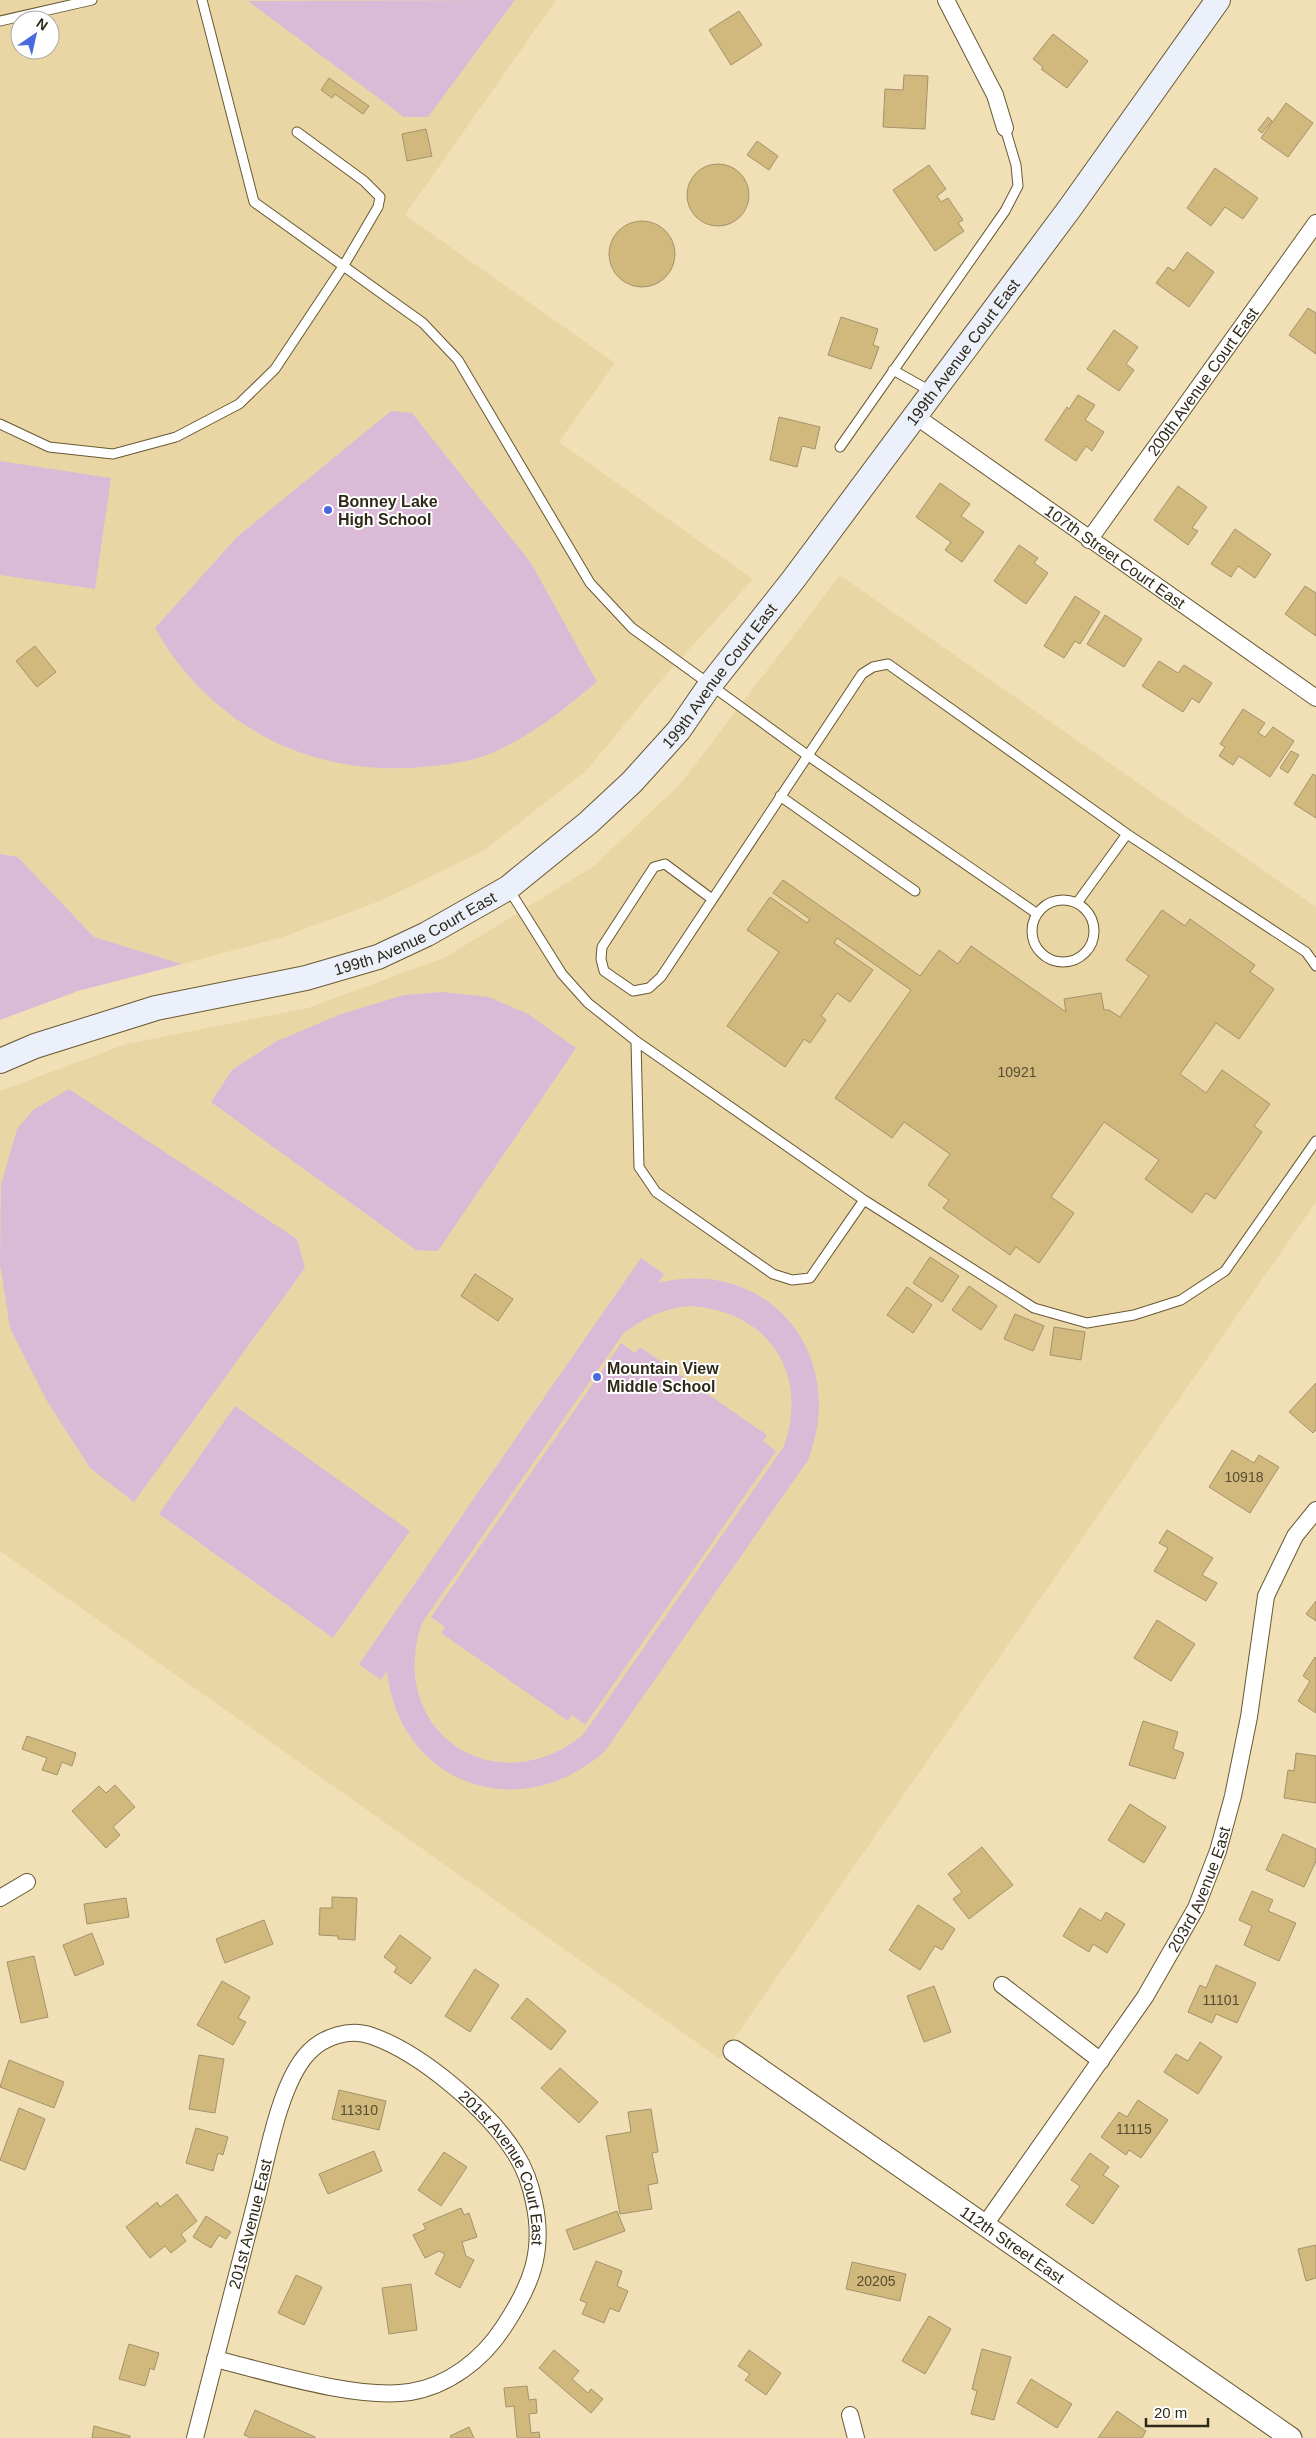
<svg xmlns="http://www.w3.org/2000/svg" width="1316" height="2438" viewBox="0 0 1316 2438" font-family="Arial,sans-serif">
	<rect width="100%" height="100%" fill="#f1e0b6"/>
	<!-- built -->
	<path fill="#ead6a5" fill-rule="evenodd" d="M0 0H556L405 215 615 363 559 442 753 579 658 684 586 771 483 851 380 901 283 937 182 964 94 937 18 857 0 854ZM20 20H50V50H20Z
		M840 575 1316 907V1202L720 2059 0 1551V1091L126 1044 308 1008 446 957 594 866 680 784Z"/>
	<!-- green -->
	<path fill="#dbbad8" fill-rule="evenodd" d="M515 0 428 117H404L248 1Z
		M391 411 412 413 531 563 597 682C564 709 533 735 494 752 467 764 438 766 409 768 317 772 235 736 178 663 169 652 162 640 155 628L237 537Z
		M0 461 111 478 95 589 0 575Z
		M0 854 18 857 94 937 182 964 78 991 0 1020Z
		M443 992 489 997 528 1014 576 1048 438 1251 416 1250 211 1102 232 1070 275 1042 341 1014 404 995Z
		M69 1089 297 1239 305 1268 134 1502 90 1468 47 1401 10 1328 0 1264 1 1185 17 1129 33 1110Z
		M641 1258 664 1274 658 1283C769 1256 849 1355 808 1460L605 1751C521 1827 399 1785 387 1671L381 1680 359 1664ZM689 1306C767 1310 810 1372 784 1446L583 1735C494 1806 385 1730 422 1623L623 1334C644 1317 663 1309 689 1306Z
		M621 1343 635 1353 640 1347 767 1435 763 1441 776 1451 585 1725 572 1715 568 1721 441 1633 445 1627 431 1617Z
		M235 1406 410 1531 333 1638 159 1514Z"/>
	<!-- building -->
	<path fill="#d1b97e" stroke="#a3936b" d="M739 11 762 45 731 65 709 30Z
		M1053 34 1088 61 1067 88 1041 69 1043 67 1033 59Z
		M904 75 928 76 925 129 883 127 885 89 903 90Z
		M329 78 369 106 363 114 335 94 332 98 321 90Z
		M1286 103 1313 123 1288 157 1261 138Z
		M1268 117 1272 121 1262 133 1258 130Z
		M426 129 432 156 407 161 402 134Z
		M757 141 778 156 769 170 747 155Z
		M687 195a31 31 0 1 1 62 0a31 31 0 1 1-62 0Z
		M929 165 946 189 937 196 941 202 948 198 963 220 958 223 964 231 935 251 893 190Z
		M1215 168 1258 198 1243 219 1225 207 1211 226 1187 208Z
		M609 254a33 33 0 1 1 66 0a33 33 0 1 1-66 0Z
		M1187 252 1214 272 1189 307 1156 283 1168 267 1174 271Z
		M1308 308 1316 313V354L1289 335Z
		M841 317 878 329 873 345 879 347 871 369 828 355Z
		M1114 330 1138 347 1126 364 1134 370 1119 391 1087 369Z
		M1078 395 1095 405 1085 420 1104 432 1092 451 1086 446 1076 461 1045 440 1067 407 1069 409Z
		M779 417 820 427 815 449 802 446 797 467 770 460Z
		M940 483 970 504 961 516 984 532 962 562 945 550 951 542 916 517Z
		M1178 486 1207 507 1192 528 1198 531 1188 545 1154 520Z
		M1235 529 1271 554 1255 578 1238 566 1231 577 1211 564Z
		M1019 545 1038 558 1034 563 1048 573 1026 604 994 581Z
		M1305 586 1316 593V636L1285 614Z
		M1075 596 1100 612 1080 644 1075 641 1064 658 1044 646Z
		M1105 615 1142 639 1124 667 1087 644Z
		M35 646 56 672 37 687 16 661Z
		M1159 661 1178 673 1184 665 1212 683 1199 703 1192 698 1183 712 1142 686Z
		M1243 709 1265 723 1258 733 1265 737 1273 727 1294 741 1270 777 1239 756 1233 765 1219 756 1225 747 1220 744Z
		M1291 751 1299 755 1288 773 1280 768Z
		M1313 774 1316 776V818L1294 804Z
		M783 880 920 976 939 950 958 964 971 946 1066 1012 1064 999 1101 993 1104 1010H1109L1120 1017 1149 976 1126 960 1162 910 1185 926 1190 919 1255 965 1250 972 1274 989 1239 1039 1216 1023 1180 1074 1206 1093 1222 1070 1270 1104 1254 1126 1262 1132 1215 1199 1206 1193 1192 1213 1145 1179 1159 1160 1104 1122 1051 1197 1074 1213 1039 1263 1016 1247 1010 1255 943 1208 949 1200 928 1185 950 1154 904 1122 892 1138 835 1098 911 990 837 938 834 943 873 970 850 1002 837 993 821 1016 826 1020 810 1043 804 1039 785 1067 727 1026 779 952 747 930 770 897 807 923 810 919 773 893Z
		M930 1257 959 1276 942 1302 913 1283Z
		M475 1274 513 1299 498 1321 461 1296Z
		M969 1286 997 1306 981 1330 952 1310Z
		M907 1287 932 1305 913 1333 887 1315Z
		M1015 1314 1044 1326 1033 1351 1004 1339Z
		M1054 1327 1085 1332 1081 1360 1050 1355Z
		M1316 1383V1430L1313 1433 1289 1412Z
		M1232 1450 1254 1463 1259 1455 1279 1467 1250 1513 1209 1487Z
		M1167 1530 1213 1558 1202 1575 1217 1583 1206 1601 1154 1571 1168 1548 1159 1543Z
		M1316 1601V1621L1306 1614Z
		M1157 1620 1195 1644 1171 1681 1134 1658Z
		M1315 1657 1316 1658V1713L1298 1701 1310 1681 1303 1676Z
		M1143 1721 1178 1732 1173 1749 1184 1753 1175 1779 1129 1765Z
		M27 1736 76 1753 72 1766 62 1762 57 1775 42 1770 47 1758 22 1749Z
		M1296 1753 1316 1756V1803L1284 1798 1288 1770 1294 1771Z
		M115 1785 135 1807 113 1827 120 1835 106 1848 72 1811 99 1786 106 1793Z
		M1130 1804 1166 1827 1144 1863 1108 1840Z
		M1283 1834 1316 1849V1861L1304 1887 1266 1870Z
		M982 1847 1013 1885 969 1919 953 1899 962 1892 948 1874Z
		M1252 1891 1273 1900 1268 1911 1296 1923 1279 1961 1244 1945 1252 1926 1239 1920Z
		M332 1897 357 1898 355 1940 338 1939V1936L319 1935 320 1908H332Z
		M126 1898 129 1917 87 1924 84 1904Z
		M918 1905 955 1929 942 1950 935 1946 920 1970 889 1950Z
		M1080 1908 1101 1921 1106 1912 1125 1924 1107 1953 1093 1944 1089 1952 1063 1936Z
		M264 1920 273 1944 225 1963 216 1939Z
		M92 1933 104 1964 75 1976 63 1945Z
		M400 1935 431 1958 411 1984 394 1972 397 1967 384 1957Z
		M34 1956 48 2017 21 2023 7 1962Z
		M1216 1965 1256 1983 1237 2023 1216 2014 1212 2023 1188 2012 1200 1985 1206 1988Z
		M475 1969 499 1985 470 2032 445 2016Z
		M222 1981 250 1997 238 2018 246 2022 233 2045 197 2025Z
		M934 1986 951 2032 924 2042 907 1996Z
		M527 1998 566 2031 551 2050 511 2018Z
		M1200 2042 1222 2057 1198 2094 1164 2072 1176 2054 1188 2061Z
		M199 2055 224 2059 215 2113 189 2109Z
		M9 2060 64 2082 54 2108 0 2087Z
		M560 2068 598 2102 579 2123 541 2088Z
		M339 2090 386 2101 379 2130 332 2119Z
		M1138 2100 1168 2120 1141 2158 1129 2150 1126 2155 1101 2137 1119 2112 1127 2117Z
		M19 2108 45 2119 25 2170 0 2160Z
		M651 2109 658 2152 652 2153 658 2183 648 2185 652 2209 620 2214 606 2136 631 2132 628 2112Z
		M196 2128 228 2137 223 2155 218 2153 213 2171 186 2163Z
		M374 2151 382 2171 328 2194 319 2174Z
		M444 2152 467 2167 441 2206 418 2190Z
		M1090 2153 1109 2167 1103 2175 1119 2186 1093 2224 1066 2205 1080 2186 1071 2180Z
		M177 2194 197 2221 181 2234 186 2241 171 2253 165 2246 150 2258 126 2227 157 2202 160 2207Z
		M461 2208 464 2215 469 2213 477 2237 462 2242 466 2256 474 2260 460 2288 435 2274 445 2254 439 2251 425 2258 413 2235 426 2229 423 2224Z
		M617 2211 625 2231 574 2250 566 2230Z
		M206 2216 231 2232 226 2239 219 2235 211 2248 193 2237Z
		M1316 2245V2278L1306 2281 1298 2249Z
		M596 2261 622 2271 617 2286 628 2291 619 2312 610 2308 604 2323 582 2314 587 2303 580 2300Z
		M852 2262 906 2274 900 2301 846 2289Z
		M296 2275 322 2287 304 2325 278 2313Z
		M411 2284 417 2330 389 2334 382 2288Z
		M929 2316 951 2329 925 2374 902 2361Z
		M129 2344 159 2353 154 2370 150 2368 145 2386 119 2379Z
		M982 2349 1011 2357 994 2420 971 2414 977 2391 972 2389Z
		M554 2350 579 2371 572 2379 588 2393 591 2389 603 2399 591 2413 539 2368Z
		M749 2350 781 2373 766 2395 745 2380 750 2374 738 2366Z
		M1031 2379 1072 2404 1057 2428 1017 2403Z
		M527 2386 529 2400 536 2399 537 2413 529 2414 531 2433 539 2432 540 2438H517L514 2406 506 2407 504 2388Z
		M255 2410 315 2437V2438H251L244 2435Z
		M1117 2411 1146 2431 1142 2438H1098Z
		M94 2426 130 2436V2438H92Z
		M469 2427 474 2438H451L450 2436Z"/>
	<g fill="none" stroke-linecap="round" stroke-linejoin="round">
		<!-- service casing -->
		<g stroke="#685933" stroke-width="11">
			<path id="service" d="M202 0 254 202 423 323 458 360 590 583 632 628 807 755 1036 913
				M0 21 92 0
				M893 370 932 392
				M0 424 49 447 113 454 176 437 239 404 275 369 344 265 378 207 380 197 364 181 297 132
				M840 447 1005 211 1018 186 1016 165 1005 128
				M780 796 915 891
				M508 888 562 974 588 1003 636 1041 864 1200 1034 1308 1087 1323 1134 1315 1181 1300 1225 1271 1316 1141
				M712 899 665 864 654 867 602 947 601 959 604 971 633 991 649 988 661 977 862 674 873 667 888 664 1127 834 1306 952 1316 966
				M1032 931a31 31 0 1 1 62 0a31 31 0 1 1-62 0Z
				M1077 903 1127 834
				M636 1041 639 1167 656 1192 773 1274 792 1280 810 1278 864 1200"/>
		</g>
		<!-- minor casing -->
		<g stroke="#685933" stroke-width="18">
			<g id="minor">
				<path d="M946 0 995 95 1005 128"/>
				<path id="s1" d="M914 415 1316 698"/>
				<path id="s2" d="M1089 540 1316 223"/>
				<path d="M0 1898 27 1882"/>
				<path d="M1002 1985 1101 2061"/>
				<path id="s3" d="M984 2226 1145 1997 1196 1908 1218 1851 1233 1796 1249 1717 1266 1596 1295 1536 1316 1510"/>
				<path d="M850 2415 856 2438"/>
				<path id="s4" d="M195 2438C215 2359 236 2280 256 2201 267 2159 279 2084 308 2053 324 2036 350 2028 372 2036 421 2053 488 2110 515 2153 524 2167 531 2186 534 2202 545 2252 531 2286 503 2328 482 2360 448 2386 410 2392 357 2400 268 2372 215 2359"/>
			</g>
		</g>
		<!-- tertiary casing -->
		<g stroke="#685933" stroke-width="23">
			<g id="tertiary">
				<path id="s5" d="M734 2051 1291 2438"/>
			</g>
		</g>
		<!-- secondary casing -->
		<g stroke="#685933" stroke-width="26">
			<g id="secondary">
				<path id="s6" d="M0 1061 35 1046 156 1008 306 978 378 957 427 934 508 888 588 823 632 782 679 730 710 685 793 580 1070 208 1218 0"/>
			</g>
		</g>
		<!-- service -->
		<use href="#service" stroke="#fff" stroke-width="9"/>
		<!-- minor -->
		<use href="#minor" stroke="#fff" stroke-width="16"/>
		<!-- tertiary -->
		<use href="#tertiary" stroke="#fff" stroke-width="21"/>
		<!-- secondary -->
		<use href="#secondary" stroke="#ecf0fb" stroke-width="24"/>
	</g>
	<!-- markers -->
	<g fill="#4a69dd" stroke="#fff" stroke-width="2">
		<circle cx="328" cy="510" r="5"/>
		<circle cx="597" cy="1377" r="5"/>
	</g>
	<g text-anchor="middle" dominant-baseline="central" stroke-width="4" stroke-linejoin="round" paint-order="stroke">
		<!-- number labels -->
		<g font-size="14" fill="#584d32">
			<text x="1017" y="1072">10921</text>
			<text x="1244" y="1477">10918</text>
			<text x="1221" y="2000">11101</text>
			<text x="359" y="2110">11310</text>
			<text x="1134" y="2129">11115</text>
			<text x="876" y="2281">20205</text>
		</g>
		<!-- street labels -->
		<g font-size="16" fill="#2f2919" stroke="#fff">
			<text stroke="none"><textPath href="#s6" startOffset="1246">199th Avenue Court East</textPath></text>
			<text stroke="none"><textPath href="#s2" startOffset="195">200th Avenue Court East</textPath></text>
			<text stroke="none"><textPath href="#s1" startOffset="246">107th Street Court East</textPath></text>
			<text stroke="none"><textPath href="#s6" startOffset="841">199th Avenue Court East</textPath></text>
			<text stroke="none"><textPath href="#s6" startOffset="436">199th Avenue Court East</textPath></text>
			<text stroke="none"><textPath href="#s3" startOffset="401">203rd Avenue East</textPath></text>
			<text stroke="none"><textPath href="#s4" startOffset="668">201st Avenue Court East</textPath></text>
			<text stroke="none"><textPath href="#s4" startOffset="221">201st Avenue East</textPath></text>
			<text stroke="none"><textPath href="#s5" startOffset="339">112th Street East</textPath></text>
		</g>
		<!-- poi labels -->
		<g font-size="16" font-weight="bold" fill="#2f2919" stroke="#fff" text-anchor="start">
			<text x="338" y="501">Bonney Lake<tspan x="338" dy="18">High School</tspan></text>
			<text x="607" y="1368">Mountain View<tspan x="607" dy="18">Middle School</tspan></text>
		</g>
	</g>
	<!-- north arrow -->
	<g transform="translate(35 35) rotate(34)"><circle r="24" fill="#ffffff" stroke="#aca9a3"/>
	<path d="M0-4L9 19L0 12L-9 19Z" fill="#4a69dd"/>
	<text y="-8" font-size="14" font-weight="bold" text-anchor="middle" fill="#2f2919">N</text>
	</g>
	<!-- scale -->
	<path d="M1146 2418v8h62v-8" fill="none" stroke="#2f2919" stroke-width="2.5"/>
	<text x="1154" y="2418" font-size="15" fill="#2f2919" stroke="#ffffff" stroke-width="4" paint-order="stroke">20 m</text>
</svg>
